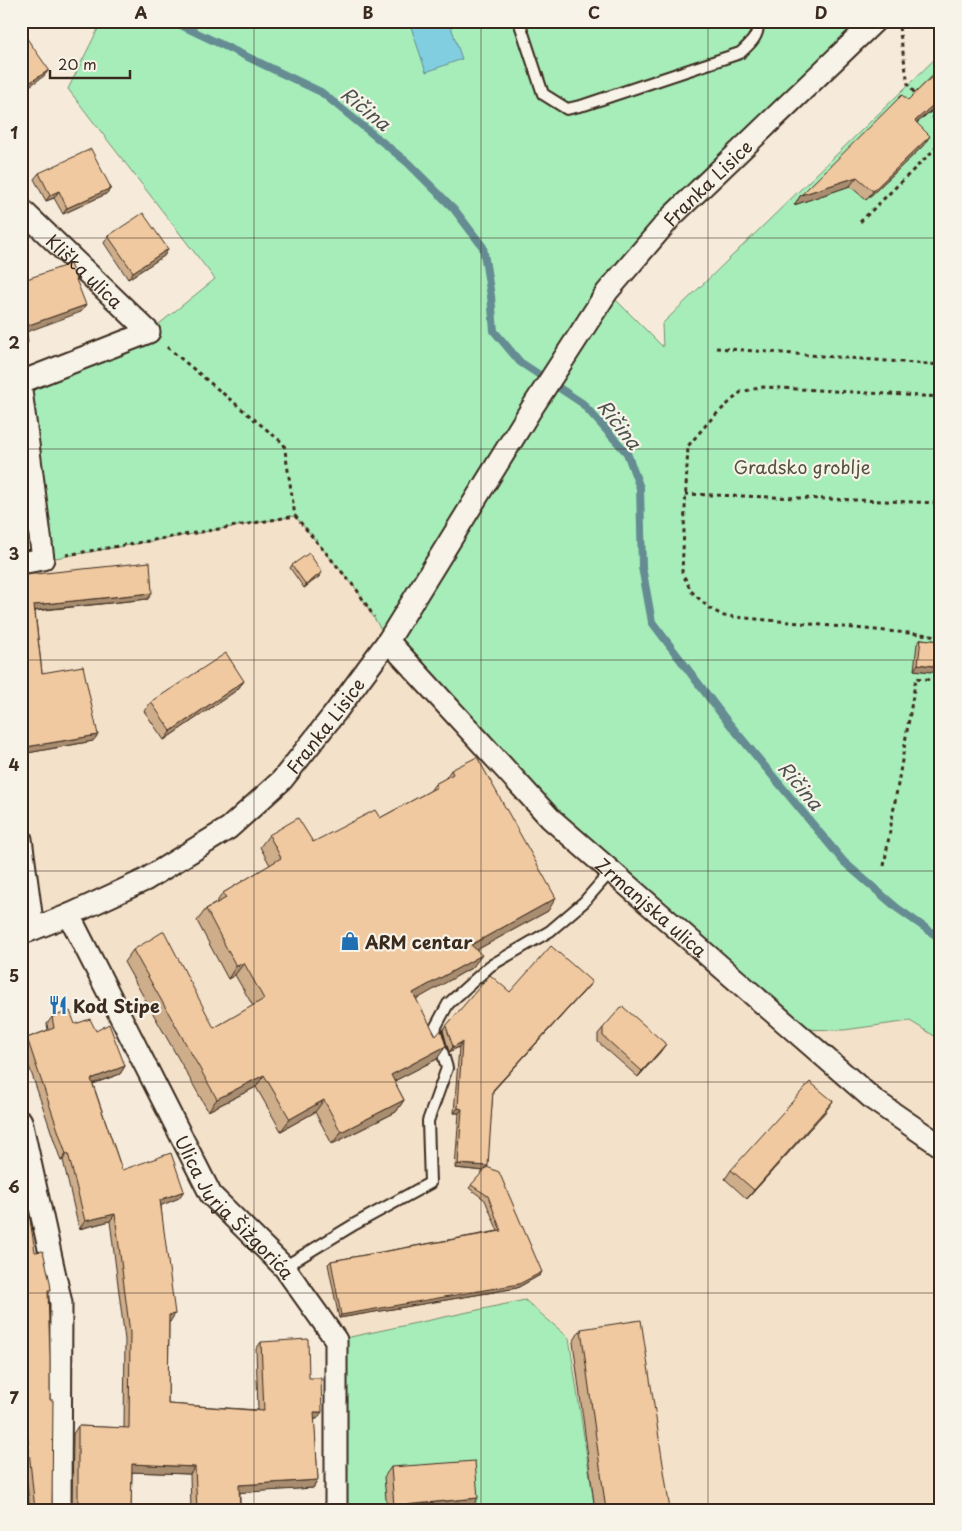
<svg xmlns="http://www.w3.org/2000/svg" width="962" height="1531" viewBox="0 0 962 1531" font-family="'Playpen Sans',sans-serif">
	<rect width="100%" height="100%" fill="#f6ebda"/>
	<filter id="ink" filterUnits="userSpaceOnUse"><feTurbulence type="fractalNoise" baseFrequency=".02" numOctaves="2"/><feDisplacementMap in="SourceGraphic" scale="10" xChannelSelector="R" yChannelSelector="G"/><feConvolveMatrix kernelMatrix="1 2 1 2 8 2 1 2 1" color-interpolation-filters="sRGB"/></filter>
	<g filter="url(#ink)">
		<!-- built -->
		<path fill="#f4e1c9" d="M295 516 357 590 388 641 844 1030 910 1021 941 1040V1510H595L569 1338 336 1340 211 1195 69 915 33 929 21 839V564Z"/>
		<!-- green -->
		<path fill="#a7edba" stroke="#718c6c" d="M102 21H873L608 292 663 347 662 324 941 53V1040L910 1021 844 1030 791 1029 550 818 388 641 357 590 295 516 21 564 42 559 21 390 149 332 215 279 68 89Z
			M525 1300 569 1338 595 1510H336V1340Z"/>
		<!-- water -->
		<path fill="#81cee0" stroke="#658c92" d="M409 21H449L462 59 426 72Z"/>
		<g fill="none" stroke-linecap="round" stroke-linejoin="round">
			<!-- stream -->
			<path stroke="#658c92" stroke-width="8" d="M172 21 321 92 408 163 454 209 483 247 491 296 494 331 520 362 582 403 627 453 640 488 642 567 652 622 723 716 844 862 897 908 941 939"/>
			<!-- service casing -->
			<g stroke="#3b2a1e" stroke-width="14">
				<path id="service" d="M519 21 543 94 567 109 584 105 740 53C749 45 761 35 757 21
					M284 1267 355 1224 430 1183 428 1121 447 1068 435 1028 448 1004 490 966 550 931 584 902 611 871"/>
			</g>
			<!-- minor casing -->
			<g stroke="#3b2a1e" stroke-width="25">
				<g id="minor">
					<path id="s1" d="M21 209 149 332 21 382"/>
					<path d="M21 390 43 559 21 563"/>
					<path id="s2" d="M388 641 550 818 874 1100 941 1146"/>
					<path d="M21 839 33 929"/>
					<path id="s3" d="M69 915 211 1195 284 1267 336 1340V1510"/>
					<path id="s4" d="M21 934 69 915 145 880 229 828 282 780 335 713 388 641 530 411 607 292 672 216 875 21"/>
					<path d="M21 1121 61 1303 60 1510"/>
				</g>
			</g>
			<!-- path -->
			<path stroke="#3b2a1e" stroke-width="3" stroke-dasharray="4 4" stroke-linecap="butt" d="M899 27 908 84 916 95
				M928 110 941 128
				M860 222 941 143
				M167 347 284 444 295 516
				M716 348 941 365
				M941 397 763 387 741 392 712 418 688 446 682 572 691 591 709 608 724 616 941 636
				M685 494 941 503
				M66 555 295 516 357 590 374 617
				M884 866 916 678 941 681"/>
			<!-- service -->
			<use href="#service" stroke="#f7f3e8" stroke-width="10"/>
			<!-- minor -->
			<use href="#minor" stroke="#f7f3e8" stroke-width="21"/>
		</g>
		<!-- wall -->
		<path fill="#cead8a" stroke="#3b2a1e" d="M941 68V102L917 123 923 146 866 200 850 186 794 205 801 195 908 100Z
			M39 173 111 188 106 194 63 214 54 198 46 201 34 179Z
			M108 236 168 249 164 256 128 279 104 243Z
			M292 565 320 576 304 588 290 568Z
			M21 568 26 575 148 599 35 611 42 673 93 741 22 754Z
			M921 639 941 641V673L914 670 917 644Z
			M244 681 237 690 164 740 144 711 151 702Z
			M451 770 548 911 476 950 473 967 416 999 437 1059 394 1081 404 1100 396 1112 332 1144 315 1112 281 1131 256 1087 208 1111 124 962 133 950 214 1028 253 1006 235 975 228 979 197 921 206 909 216 903 223 893 270 865 260 847 269 835 313 842 380 818 430 791 435 784 445 779Z
			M588 987 493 1091 487 1167 540 1275 517 1288 339 1318 328 1264 331 1261 498 1231 485 1200 469 1188 484 1171 455 1168 459 1113H454L459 1047 449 1052 443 1030 446 1026 510 992Z
			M52 1017 96 1031 125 1066 120 1074 93 1084 122 1170 179 1198 161 1205 170 1322H169L168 1404 258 1410 256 1349 261 1342 309 1378 317 1419H314L318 1480 313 1488 240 1492V1510H191L190 1474 132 1472 131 1510H72L73 1434 78 1426 124 1428 125 1340 110 1221 79 1229 63 1160 61 1161 22 1045 27 1038 48 1030 47 1024Z
			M603 1028 661 1051 638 1077 598 1042V1034Z
			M826 1111 747 1199 725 1179 731 1170Z
			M35 1252 51 1290 49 1293 50 1400 52 1503 54 1510H30L21 1428Z
			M581 1329 670 1510H595L573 1342Z
			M391 1467 472 1508 450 1510H387L384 1477Z"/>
		<!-- shaded-wall -->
		<path fill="#a88d70" stroke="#3b2a1e" d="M625 21H634L623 25Z
			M49 70 44 76 21 92V90L23 87Z
			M941 98V102L908 130 915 121Z
			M930 136 923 146 866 200 873 191Z
			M857 177 850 186 794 205 801 195Z
			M111 188 106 194 63 214 67 208Z
			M59 191 54 198 46 201 50 195Z
			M168 249 164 256 128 279 133 272Z
			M86 305 81 312 21 334 26 326Z
			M28 342 23 349 21 350V343Z
			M322 572 320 576 304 588 306 585Z
			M152 593 148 599 30 611 34 605Z
			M918 664 941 667V673L914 670Z
			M244 681 237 690 164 740 171 731Z
			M98 735 93 741 22 754 26 747Z
			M556 898 548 911 462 958 471 945Z
			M482 955 473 967 405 1006 413 993Z
			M244 963 235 975 228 979 236 966Z
			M592 982 588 987 489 1095 493 1090Z
			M462 1042 459 1047 449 1052 453 1047Z
			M666 1044 661 1051 638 1077 642 1071Z
			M446 1046 437 1059 383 1087 391 1075Z
			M125 1066 120 1074 86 1086 91 1079Z
			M264 1075 256 1087 208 1111 217 1099Z
			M324 1100 315 1112 281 1131 290 1119Z
			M404 1100 396 1112 332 1144 341 1132Z
			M833 1101 826 1111 747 1199 754 1190Z
			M458 1108 462 1109 459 1113H454Z
			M68 1153 63 1160 61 1161 66 1154Z
			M458 1164 488 1166 485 1171 455 1168Z
			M184 1191 179 1198 155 1208 160 1200Z
			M115 1214 110 1221 79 1229 85 1221Z
			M542 1272 540 1275 517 1288 339 1318 341 1315Z
			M175 1314 170 1322H164L169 1315Z
			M314 1412H322L317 1419H308Z
			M21 1421H26L21 1428Z
			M132 1464 195 1467 190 1474 127 1472Z
			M318 1480 313 1488 234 1493 239 1485Z
			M478 1498 472 1508 450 1510H391L394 1506Z"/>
		<!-- building -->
		<path fill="#f0c9a0" stroke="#3b2a1e" d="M21 30 49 70 23 87 21 85Z
			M941 68V98L915 121 930 136 873 191 857 177 801 195 902 95 908 100Z
			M91 149 111 188 67 208 59 191 50 195 39 173Z
			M143 213 168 249 133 272 108 236Z
			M70 264 86 305 26 326 28 342 21 343V281Z
			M21 522 23 544 21 545Z
			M309 553 322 572 306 585 292 565Z
			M150 562 152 593 34 605 42 673 83 666 98 735 26 747 21 721V568L26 569V575Z
			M921 639 941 641V667L918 664Z
			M226 653 244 681 171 731 151 702Z
			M477 757 556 898 471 945 482 955 413 993 436 1036 441 1030 446 1046 391 1075 404 1100 341 1132 324 1100 290 1119 264 1075 217 1099 133 950 164 931 214 1028 264 999 244 963 236 966 206 909 226 898 223 893 281 858 269 835 298 818 313 842 375 810 380 818 437 787 435 784 453 774 451 770Z
			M551 946 592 982 493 1090 488 1166 458 1164 462 1109 458 1108 462 1042 453 1047 446 1026 490 975 510 992Z
			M622 1006 666 1044 642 1071 603 1036V1028Z
			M70 1011 75 1024 90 1019 96 1031 109 1024 125 1066 91 1079 122 1170 171 1153 184 1191 160 1200 175 1314 169 1315 168 1404 264 1411 261 1342 308 1339 309 1378H321L322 1412H314L318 1480 239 1485 240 1510H197L195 1467 132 1464 131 1510H75L76 1509 78 1503V1426L129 1428 130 1333 115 1214 85 1221 68 1153 66 1154 27 1038 54 1028 52 1017Z
			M810 1082 833 1101 754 1190 731 1170Z
			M21 1161 35 1252 43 1251 50 1282 51 1290H48L50 1356V1400H53L52 1503 54 1510H35L26 1421H21Z
			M487 1167 499 1172 542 1272 519 1284 341 1315 331 1261 501 1231 488 1196 471 1185Z
			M641 1320 670 1510H606L581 1329Z
			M475 1461 478 1498 394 1506 391 1467Z"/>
	</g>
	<!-- grid -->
	<path fill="none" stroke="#3b2a1e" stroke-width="1" stroke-opacity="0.55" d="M254 21V1510M481 21V1510M708 21V1510M21 238H941M21 449H941M21 660H941M21 871H941M21 1082H941M21 1293H941"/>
	<!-- icons -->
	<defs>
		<g id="shop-bare" transform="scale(1.5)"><path d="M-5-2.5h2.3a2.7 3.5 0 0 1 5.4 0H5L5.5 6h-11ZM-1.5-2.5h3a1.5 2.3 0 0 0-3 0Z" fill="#1f6fb2" stroke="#f7f3e8" stroke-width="2.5" paint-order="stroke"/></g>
		<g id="restaurant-bare" transform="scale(1.5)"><path d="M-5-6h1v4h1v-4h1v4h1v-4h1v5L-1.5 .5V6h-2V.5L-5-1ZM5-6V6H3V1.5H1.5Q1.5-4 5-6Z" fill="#1f6fb2" stroke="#f7f3e8" stroke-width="2.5" paint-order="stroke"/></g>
	</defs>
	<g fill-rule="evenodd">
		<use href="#shop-bare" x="350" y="941"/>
		<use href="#restaurant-bare" x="58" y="1005"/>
	</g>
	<g text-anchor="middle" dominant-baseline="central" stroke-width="4.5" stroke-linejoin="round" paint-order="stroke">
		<!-- street labels -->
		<g font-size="18" fill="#3b2a1e" stroke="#f7f3e8">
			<text stroke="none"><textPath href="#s4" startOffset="1041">Franka Lisice</textPath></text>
			<text stroke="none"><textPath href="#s1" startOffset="89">Kliška ulica</textPath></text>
			<text stroke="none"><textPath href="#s4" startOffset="375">Franka Lisice</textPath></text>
			<text stroke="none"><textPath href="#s2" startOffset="375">Zrmanjska ulica</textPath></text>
			<text stroke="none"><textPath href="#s3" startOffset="338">Ulica Jurja Šižgorića</textPath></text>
		</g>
		<!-- park labels -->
		<g font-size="18" fill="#51513d" stroke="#f7f3e8">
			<text x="802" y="466">Gradsko groblje</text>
		</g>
		<!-- poi labels -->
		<g font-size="18" font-weight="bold" fill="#3b2a1e" stroke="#f7f3e8" text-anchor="start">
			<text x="365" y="941">ARM centar</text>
			<text x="73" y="1005">Kod Stipe</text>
		</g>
		<!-- water labels -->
		<g font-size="19" font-style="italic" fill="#4c534e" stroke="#f7f3e8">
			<text transform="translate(366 108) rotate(39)">Ričina</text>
			<text transform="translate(620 424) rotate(52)">Ričina</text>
			<text transform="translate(801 785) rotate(50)">Ričina</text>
		</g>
	</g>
	<!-- margin -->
	<rect width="962" height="1531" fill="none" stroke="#f7f3e8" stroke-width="55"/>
	<!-- scale -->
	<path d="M50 70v8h80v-8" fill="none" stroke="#3b2a1e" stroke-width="2.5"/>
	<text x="58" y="70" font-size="15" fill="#3b2a1e" stroke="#f7f3e8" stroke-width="4" paint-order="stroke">20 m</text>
	<rect x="28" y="28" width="906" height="1476" fill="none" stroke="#3b2a1e" stroke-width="2"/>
	<g font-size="16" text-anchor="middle" font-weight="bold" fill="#3b2a1e">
		<text x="141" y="19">A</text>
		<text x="368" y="19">B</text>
		<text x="594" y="19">C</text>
		<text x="821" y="19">D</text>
		<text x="14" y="139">1</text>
		<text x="14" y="349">2</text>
		<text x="14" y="560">3</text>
		<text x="14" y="771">4</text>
		<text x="14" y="982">5</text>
		<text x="14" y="1193">6</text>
		<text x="14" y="1404">7</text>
	</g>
</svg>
